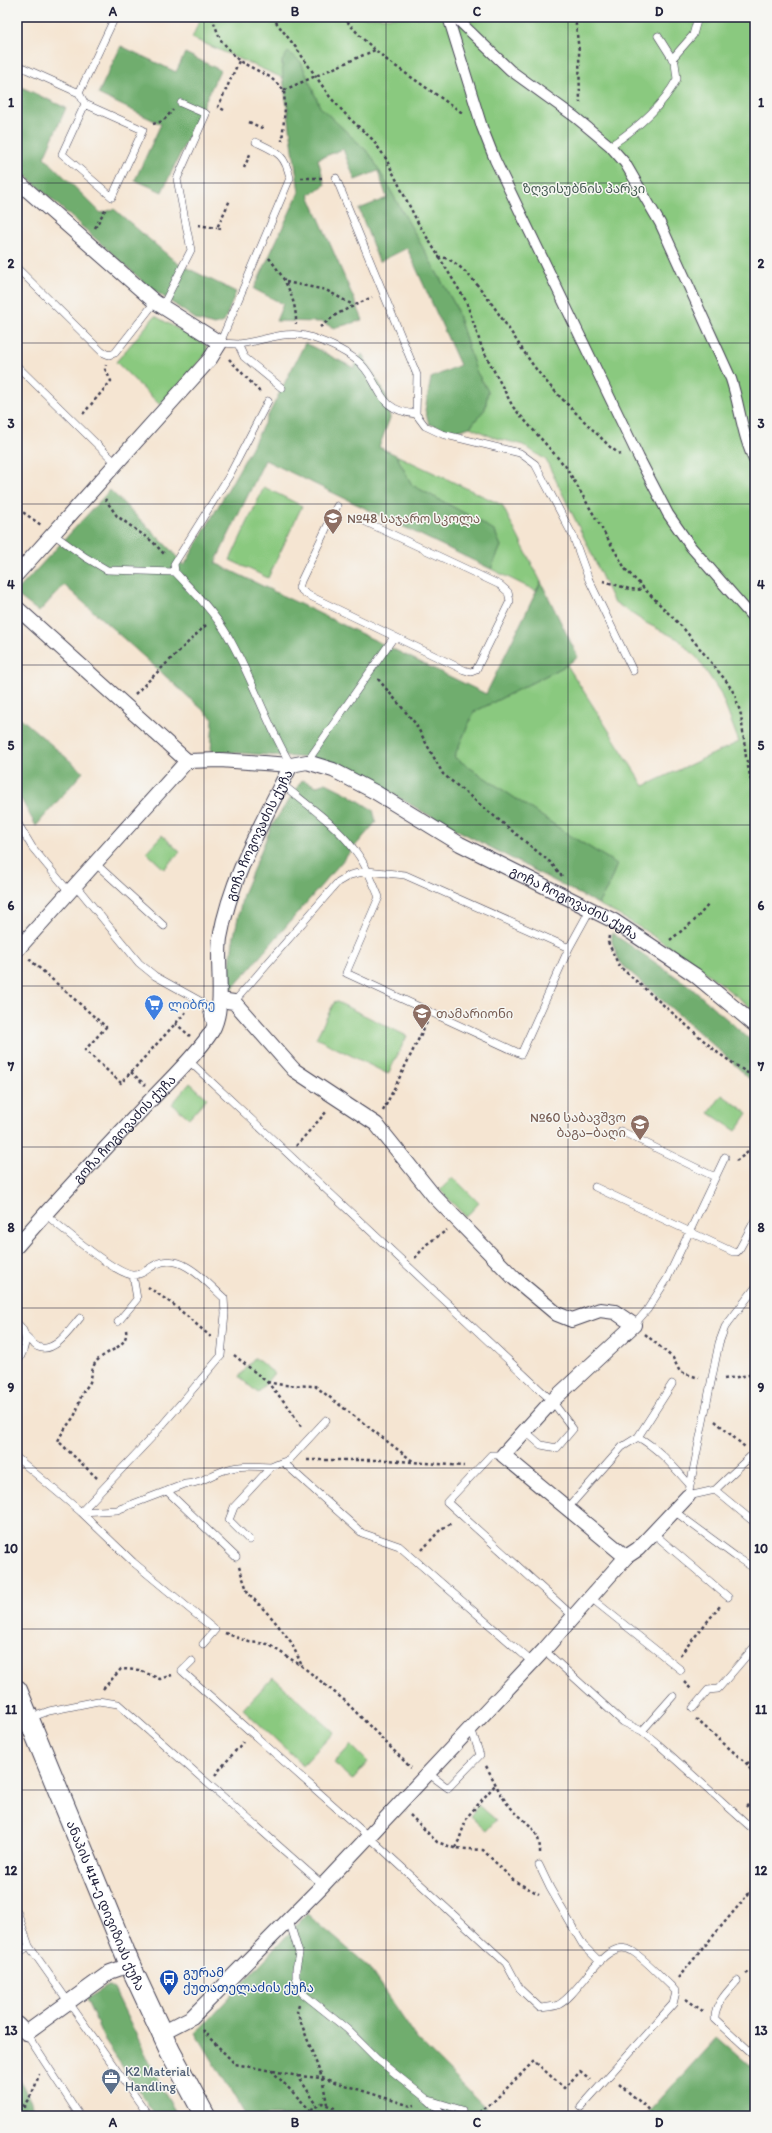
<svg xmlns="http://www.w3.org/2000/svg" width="772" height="2133" viewBox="0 0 772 2133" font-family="Itim,'Noto Sans Georgian',sans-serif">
	<rect width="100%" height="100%" fill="#f6f6f2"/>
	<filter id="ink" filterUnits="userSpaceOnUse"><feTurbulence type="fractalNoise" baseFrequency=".025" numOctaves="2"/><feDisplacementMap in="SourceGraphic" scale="8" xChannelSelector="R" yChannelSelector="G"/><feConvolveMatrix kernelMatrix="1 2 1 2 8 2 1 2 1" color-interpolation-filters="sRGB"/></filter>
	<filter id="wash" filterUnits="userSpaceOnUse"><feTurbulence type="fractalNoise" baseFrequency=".012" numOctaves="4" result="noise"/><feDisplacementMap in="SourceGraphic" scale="16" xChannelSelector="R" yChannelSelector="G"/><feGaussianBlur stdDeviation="0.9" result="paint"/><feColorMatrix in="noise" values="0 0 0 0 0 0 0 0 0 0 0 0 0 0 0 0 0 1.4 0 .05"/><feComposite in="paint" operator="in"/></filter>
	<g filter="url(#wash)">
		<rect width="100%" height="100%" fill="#f5e5d2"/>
		<!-- green -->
		<path fill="#8ac97f" stroke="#56765d" d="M201 17H755V1011C705 971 655 933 598 904L607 889 617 864 574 838 454 757 474 712 567 665 644 786 739 742 720 692 698 659 678 639 646 623 613 601 588 546 546 460 523 445 492 437 470 427 485 409 488 391 476 371 455 305 370 154 320 107 301 62H282L283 78 192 38Z
			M155 316 206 345 207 351 203 358 160 405 116 362Z
			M396 455 502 505 541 582 536 591 491 569 501 546 495 532 481 522 412 485Z
			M264 487 302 506 268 578 230 560Z
			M162 835 180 852 164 869 146 852Z
			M335 1001 407 1036 388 1074 316 1038Z
			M190 1083 207 1098 189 1118 172 1104Z
			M722 1095 748 1113 736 1131 709 1113Z
			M453 1177 479 1203 466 1217 440 1190Z
			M255 1358 274 1373 258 1393 239 1377Z
			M273 1677 334 1732 303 1765 243 1709Z
			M351 1745 368 1762 352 1780 334 1763Z
			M479 1805 496 1820 486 1831 470 1816Z"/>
		<!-- forest -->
		<path fill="#6fad6e" stroke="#486854" d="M121 46 176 72 185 53 220 70 162 192 135 180 161 124 98 94Z
			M288 52 301 62 320 107 370 154 455 305 476 371 488 391 485 409 470 427 454 432 429 424 425 410 431 378 460 365 407 248 379 262 359 209 387 198 378 171 355 180 343 149 318 159 325 185 309 195 363 320 334 328 322 322 276 321 283 304 254 289 299 192 283 78 282 61Z
			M17 85 66 108 44 157 101 213 114 209 177 263 236 292 224 322 214 325 197 320 148 286 17 168Z
			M305 343 354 368 362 354 386 395 390 418 379 447 396 455 412 485 481 522 495 532 501 546 491 569 265 460 215 563 486 694 541 582 578 657 567 665 474 712 454 757 574 838 617 864 607 889 598 904 425 813 341 764 310 758 211 751 213 719 64 585 39 612 17 595V591L110 490 171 550 184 566 251 449Z
			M17 715 83 772 36 826 17 792Z
			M302 780 317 786 326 783 348 794 373 810 376 822 232 989 228 981 233 941 243 894 271 827Z
			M612 933 688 985 755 1044V1084L720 1051 620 963 612 942Z
			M307 1914 367 1965 417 2039 494 2116H246L196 2033Z
			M108 1986 114 1989 165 2094 178 2116H156L105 2041 86 1999Z
			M717 2037 755 2070V2116H645Z
			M17 2074 38 2116H17Z"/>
	</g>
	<g filter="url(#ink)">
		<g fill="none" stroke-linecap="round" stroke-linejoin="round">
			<!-- service casing -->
			<g stroke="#423f52" stroke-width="8">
				<path id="service" d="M672 59 693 35 698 17
					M17 65 79 93 85 104 143 130 112 197 62 154 85 104
					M79 93 115 17
					M256 142C277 152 285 154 290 178L220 343C226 343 232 344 238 344 261 342 287 329 310 337 328 343 347 351 361 364 383 387 376 410 416 414
					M610 146C636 129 662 107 677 79L675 63 658 36
					M336 178 417 375 416 414 425 426 442 434 520 453 535 464 573 536 589 580 633 671
					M17 268 102 352 109 355 115 353 155 302
					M162 307 191 250 177 179 206 114 181 103
					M238 344 244 357 282 388
					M17 366 117 464
					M337 506 301 581 299 588 306 594 464 670 471 672 476 670 510 601 508 592 500 585 366 522
					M53 534 85 557 107 570 175 572C194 592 214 612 228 636 252 677 266 723 291 765
					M175 572 174 564 229 476 268 401
					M307 762 394 637
					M282 784C306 804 334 823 353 848 365 862 372 881 379 897L346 973 521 1054 569 948
					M17 822 32 847 70 893
					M96 864 164 926
					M76 886 139 963 155 976 200 1001 206 1008 212 1028
					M17 991V990
					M234 1002 338 882 350 875 367 871 405 875 569 948 591 908
					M188 1060 552 1401 573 1429 557 1448 541 1445 525 1431
					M621 1131 715 1177
					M595 1187 733 1252H737L740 1248 755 1220
					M44 1213C62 1228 112 1272 132 1275 142 1276 149 1267 157 1264 182 1252 207 1283 224 1298L225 1314 221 1356 153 1436 81 1512
					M755 1288 725 1327 719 1343 688 1496 715 1490 755 1452
					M118 1322 137 1299 133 1275
					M17 1323C30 1334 25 1350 17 1363
					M634 1325 647 1310 667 1279 725 1157
					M26 1337C29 1340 34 1345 38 1347 55 1354 71 1328 80 1318
					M638 1437 672 1384
					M503 1455H491L447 1502 574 1617
					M17 1458 81 1512 133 1562 215 1630 203 1644
					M283 1462 289 1460 326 1420
					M715 1490 755 1523
					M167 1491 236 1557
					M567 1509 622 1447 638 1437C659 1449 673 1466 689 1484
					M674 1511 735 1556 755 1569
					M81 1512 117 1510 185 1484C203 1483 209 1475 225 1470 239 1465 256 1466 271 1467
					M653 1533 728 1597
					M249 1540 229 1520 234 1507 271 1467 283 1462 362 1533 399 1546 532 1662
					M591 1598 681 1670
					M544 1650 623 1722 642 1731 658 1744 755 1831
					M192 1661 182 1671 369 1837 506 1963 520 1989 540 2008C546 2007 553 2007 558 2005 581 1994 605 1935 632 1951 646 1960 659 1975 671 1986L676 1992 673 2004 581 2107
					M693 1708 708 1690 718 1689 755 1646
					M30 1718 49 1711 98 1701 118 1704 323 1885
					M642 1731 673 1696
					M429 1774 448 1788 480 1755 471 1728
					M539 1865 550 1888 583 1945 600 1962
					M17 1911 29 1946 149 2116
					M289 1920 299 1953 296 1969V1977L302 1993 347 2029 377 2059 428 2100 445 2116
					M17 1954 29 1946
					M737 1981C728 1991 714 2005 715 2019L755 2056
					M26 2033 80 2116
					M429 2100 462 2110"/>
			</g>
			<!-- pedestrian casing -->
			<g stroke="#423f52" stroke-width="12">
				<path id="pedestrian" d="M448 17 482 127 495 160 639 458 668 514 691 547 755 620
					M455 17 510 70 575 117 610 146 625 163 660 223 731 379C740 406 742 436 755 462"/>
			</g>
			<!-- minor casing -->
			<g stroke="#423f52" stroke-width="16">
				<g id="minor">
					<path d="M17 181 155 302 220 343 210 359 17 574"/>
					<path id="s1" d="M17 608 187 761 220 760 291 765 307 762 333 770 375 792 460 844 614 921 695 975 755 1025"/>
					<path d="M17 950 187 761"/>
					<path d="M220 1000 234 1002 294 1070 376 1124 434 1196 514 1278 557 1314 572 1320 600 1310 615 1312 634 1325 552 1401 503 1455 626 1557"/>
					<path id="s2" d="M17 1246C59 1197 104 1150 148 1103 169 1080 195 1057 212 1031 226 1006 216 966 220 938 231 876 264 820 291 765"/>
					<path d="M17 2024 26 2033 110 1972 130 1965"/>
					<path d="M161 2033 192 2017 323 1885 544 1650 626 1557 638 1549 688 1496"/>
				</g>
			</g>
			<!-- secondary casing -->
			<g stroke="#423f52" stroke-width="22">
				<g id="secondary">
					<path id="s3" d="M17 1690 130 1965 170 2051 205 2116"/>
				</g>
			</g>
			<!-- path -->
			<path stroke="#423f52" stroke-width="2.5" stroke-dasharray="3 3" stroke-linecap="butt" d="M212 17 220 39 239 61 270 77 284 90 285 109 282 141
				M272 17 297 49 330 97 348 117 372 139 385 157 417 221 466 301 482 348 513 407 566 467 626 570 684 629 727 682 735 695 741 715 746 757 755 799
				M343 17 363 39 388 61 464 114
				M575 17 579 51 580 103
				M284 90 375 50
				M224 110 218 107 239 61
				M249 122 262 128 261 131
				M153 124 163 121 173 110
				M244 168 251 152
				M301 178H324
				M198 225 217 228
				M95 228 106 208
				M221 229 217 228 230 200
				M438 257C470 255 519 350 540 374 561 400 587 423 610 447L621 455
				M269 258C284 277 297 299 296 324
				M286 282 326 290 353 305
				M320 327 337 314 372 297
				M229 359 260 392
				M83 414 111 381 105 369 106 365
				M105 499 117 516 153 542 165 555
				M17 512 24 513 41 525
				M603 581 629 589 643 590
				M378 679 415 723 443 774 550 862 562 876
				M135 694 207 624
				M609 936 608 942 619 966 718 1053 755 1078
				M670 940 694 921 709 904
				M29 959 106 1027 85 1050 121 1083 186 1012
				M175 1023 190 1036
				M131 1072 145 1085
				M383 1111 427 1022
				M296 1146 327 1111
				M736 1161 755 1147
				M415 1258 427 1244 447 1230
				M148 1287 174 1305 211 1337
				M645 1334 673 1358 680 1372 699 1378
				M234 1355 267 1382 288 1406 302 1428
				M724 1379 750 1375 755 1369
				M267 1382 283 1385 315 1386 414 1462
				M715 1421 745 1447
				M307 1460H387L464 1466
				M97 1478 58 1441C62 1432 67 1426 73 1418 78 1411 79 1400 83 1392 85 1389 88 1386 90 1382 92 1376 92 1366 96 1362 104 1351 129 1348 126 1330
				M422 1550 441 1529 452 1523
				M239 1567 248 1593 273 1619 291 1642 302 1666
				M225 1633 249 1642 268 1644 303 1667 344 1700 411 1768
				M680 1655 720 1606
				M684 1682 692 1690
				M103 1689 121 1669 139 1670 160 1679 172 1675
				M696 1719 747 1764 755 1777
				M747 1764 755 1755
				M486 1766C493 1778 498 1791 506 1802 521 1822 541 1825 540 1854
				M215 1775 243 1742
				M746 1807 755 1797
				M410 1815 437 1842 454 1848 483 1850 514 1881 539 1894
				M455 1848 459 1840 467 1817 496 1784
				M746 1974 755 1967
				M678 1978 755 1886
				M686 1999 704 2012
				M299 2005 297 2012 322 2078 327 2104
				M202 2030 235 2064 272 2071 311 2111
				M273 2071 298 2076 317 2105
				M298 2076 322 2078 411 2106 415 2105
				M619 2084 645 2106 653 2116
				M25 2105V2116
				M17 2110C30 2102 35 2088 39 2074
				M474 2113 477 2114 492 2103 534 2061 564 2088 580 2072 590 2080
				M310 2116 313 2107 322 2103 334 2108 337 2116"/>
			<!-- service -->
			<use href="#service" stroke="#fff" stroke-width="7"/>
			<!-- pedestrian -->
			<use href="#pedestrian" stroke="#fff" stroke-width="10"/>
			<!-- minor -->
			<use href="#minor" stroke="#fff" stroke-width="14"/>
			<!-- secondary -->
			<use href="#secondary" stroke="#fff" stroke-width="20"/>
		</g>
	</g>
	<!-- grid -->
	<path fill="none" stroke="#22223b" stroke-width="1" stroke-opacity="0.55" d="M204 17V2116M386 17V2116M568 17V2116M17 183H755M17 343H755M17 504H755M17 665H755M17 825H755M17 986H755M17 1147H755M17 1308H755M17 1468H755M17 1629H755M17 1790H755M17 1950H755"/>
	<!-- icons -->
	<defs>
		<g id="school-pin" transform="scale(1)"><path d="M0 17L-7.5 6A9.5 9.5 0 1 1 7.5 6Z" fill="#8d6e63" stroke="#f6f6f2"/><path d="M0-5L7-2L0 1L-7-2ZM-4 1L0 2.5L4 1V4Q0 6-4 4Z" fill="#fff"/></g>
		<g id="supermarket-pin" transform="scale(1)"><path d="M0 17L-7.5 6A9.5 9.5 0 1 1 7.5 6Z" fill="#3f7fe0" stroke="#f6f6f2"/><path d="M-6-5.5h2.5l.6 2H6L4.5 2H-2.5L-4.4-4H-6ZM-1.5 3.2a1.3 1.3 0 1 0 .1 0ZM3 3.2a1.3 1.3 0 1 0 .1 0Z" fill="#fff"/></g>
		<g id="bus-pin" transform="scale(1)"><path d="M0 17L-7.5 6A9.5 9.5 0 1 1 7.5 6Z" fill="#1a4fb4" stroke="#f6f6f2"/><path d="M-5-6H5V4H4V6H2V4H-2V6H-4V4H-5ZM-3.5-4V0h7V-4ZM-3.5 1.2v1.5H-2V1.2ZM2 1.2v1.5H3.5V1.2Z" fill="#fff"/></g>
		<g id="office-pin" transform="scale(1)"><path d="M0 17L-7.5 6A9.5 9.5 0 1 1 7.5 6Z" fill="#5c6f8a" stroke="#f6f6f2"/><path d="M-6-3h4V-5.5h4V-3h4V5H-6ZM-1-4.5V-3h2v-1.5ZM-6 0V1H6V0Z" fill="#fff"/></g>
	</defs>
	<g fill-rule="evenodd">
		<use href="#school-pin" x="333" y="518"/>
		<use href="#supermarket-pin" x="154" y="1004"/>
		<use href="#school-pin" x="422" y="1013"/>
		<use href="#school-pin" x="640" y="1124"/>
		<use href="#bus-pin" x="169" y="1979"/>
		<use href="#office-pin" x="111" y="2078"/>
	</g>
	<g text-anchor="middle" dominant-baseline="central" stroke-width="3" stroke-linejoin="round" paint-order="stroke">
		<!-- park labels -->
		<g font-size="13" fill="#465c53" stroke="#f6f6f2">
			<text x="584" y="188">ზღვისუბნის პარკი</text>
		</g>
		<!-- education labels -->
		<g font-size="13" fill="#785e54" stroke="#f6f6f2" text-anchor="start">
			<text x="347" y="518">№48 საჯარო სკოლა</text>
			<text x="436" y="1013">თამარიონი</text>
			<text x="626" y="1117" text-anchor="end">№60 საბავშვო<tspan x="626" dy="15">ბაგა–ბაღი</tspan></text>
		</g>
		<!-- street labels -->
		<g font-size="13" fill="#22223b" stroke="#f6f6f2">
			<text stroke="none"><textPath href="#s2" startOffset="495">გოჩა ჩოგოვაძის ქუჩა</textPath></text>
			<text stroke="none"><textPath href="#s1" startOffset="652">გოჩა ჩოგოვაძის ქუჩა</textPath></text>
			<text stroke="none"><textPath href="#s2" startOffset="159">გოჩა ჩოგოვაძის ქუჩა</textPath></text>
			<text stroke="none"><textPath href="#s3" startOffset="233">ანაპის 414-ე დივიზიას ქუჩა</textPath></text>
		</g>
		<!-- shop labels -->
		<g font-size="13" fill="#366cbe" stroke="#f6f6f2" text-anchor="start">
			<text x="168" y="1004">ლიბრე</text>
		</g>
		<!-- transit labels -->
		<g font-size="13" fill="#164399" stroke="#f6f6f2" text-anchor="start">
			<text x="183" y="1972">გურამ<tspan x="183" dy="15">ქუთათელაძის ქუჩა</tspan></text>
		</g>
		<!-- service labels -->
		<g font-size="13" fill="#4e5e75" stroke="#f6f6f2" text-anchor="start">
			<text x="125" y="2071">K2 Material<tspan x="125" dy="15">Handling</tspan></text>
		</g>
	</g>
	<!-- margin -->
	<rect width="772" height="2133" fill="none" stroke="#f6f6f2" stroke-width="44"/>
	<rect x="22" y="22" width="728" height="2089" fill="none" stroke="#22223b" stroke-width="1.5"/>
	<g font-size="13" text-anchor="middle" font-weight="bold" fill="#22223b">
		<text x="113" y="16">A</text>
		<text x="295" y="16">B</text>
		<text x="477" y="16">C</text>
		<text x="659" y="16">D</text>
		<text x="11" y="107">1</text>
		<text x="761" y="107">1</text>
		<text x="11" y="268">2</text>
		<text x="761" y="268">2</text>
		<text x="11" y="428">3</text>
		<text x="761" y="428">3</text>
		<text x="11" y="589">4</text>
		<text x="761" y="589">4</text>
		<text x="11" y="750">5</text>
		<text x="761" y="750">5</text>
		<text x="11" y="910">6</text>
		<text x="761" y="910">6</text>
		<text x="11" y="1071">7</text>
		<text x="761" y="1071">7</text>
		<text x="11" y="1232">8</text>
		<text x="761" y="1232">8</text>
		<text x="11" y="1392">9</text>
		<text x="761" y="1392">9</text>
		<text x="11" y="1553">10</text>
		<text x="761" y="1553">10</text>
		<text x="11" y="1714">11</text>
		<text x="761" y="1714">11</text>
		<text x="11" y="1875">12</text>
		<text x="761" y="1875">12</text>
		<text x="11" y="2035">13</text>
		<text x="761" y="2035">13</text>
		<text x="113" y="2127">A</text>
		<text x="295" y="2127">B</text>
		<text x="477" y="2127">C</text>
		<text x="659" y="2127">D</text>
	</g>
</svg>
